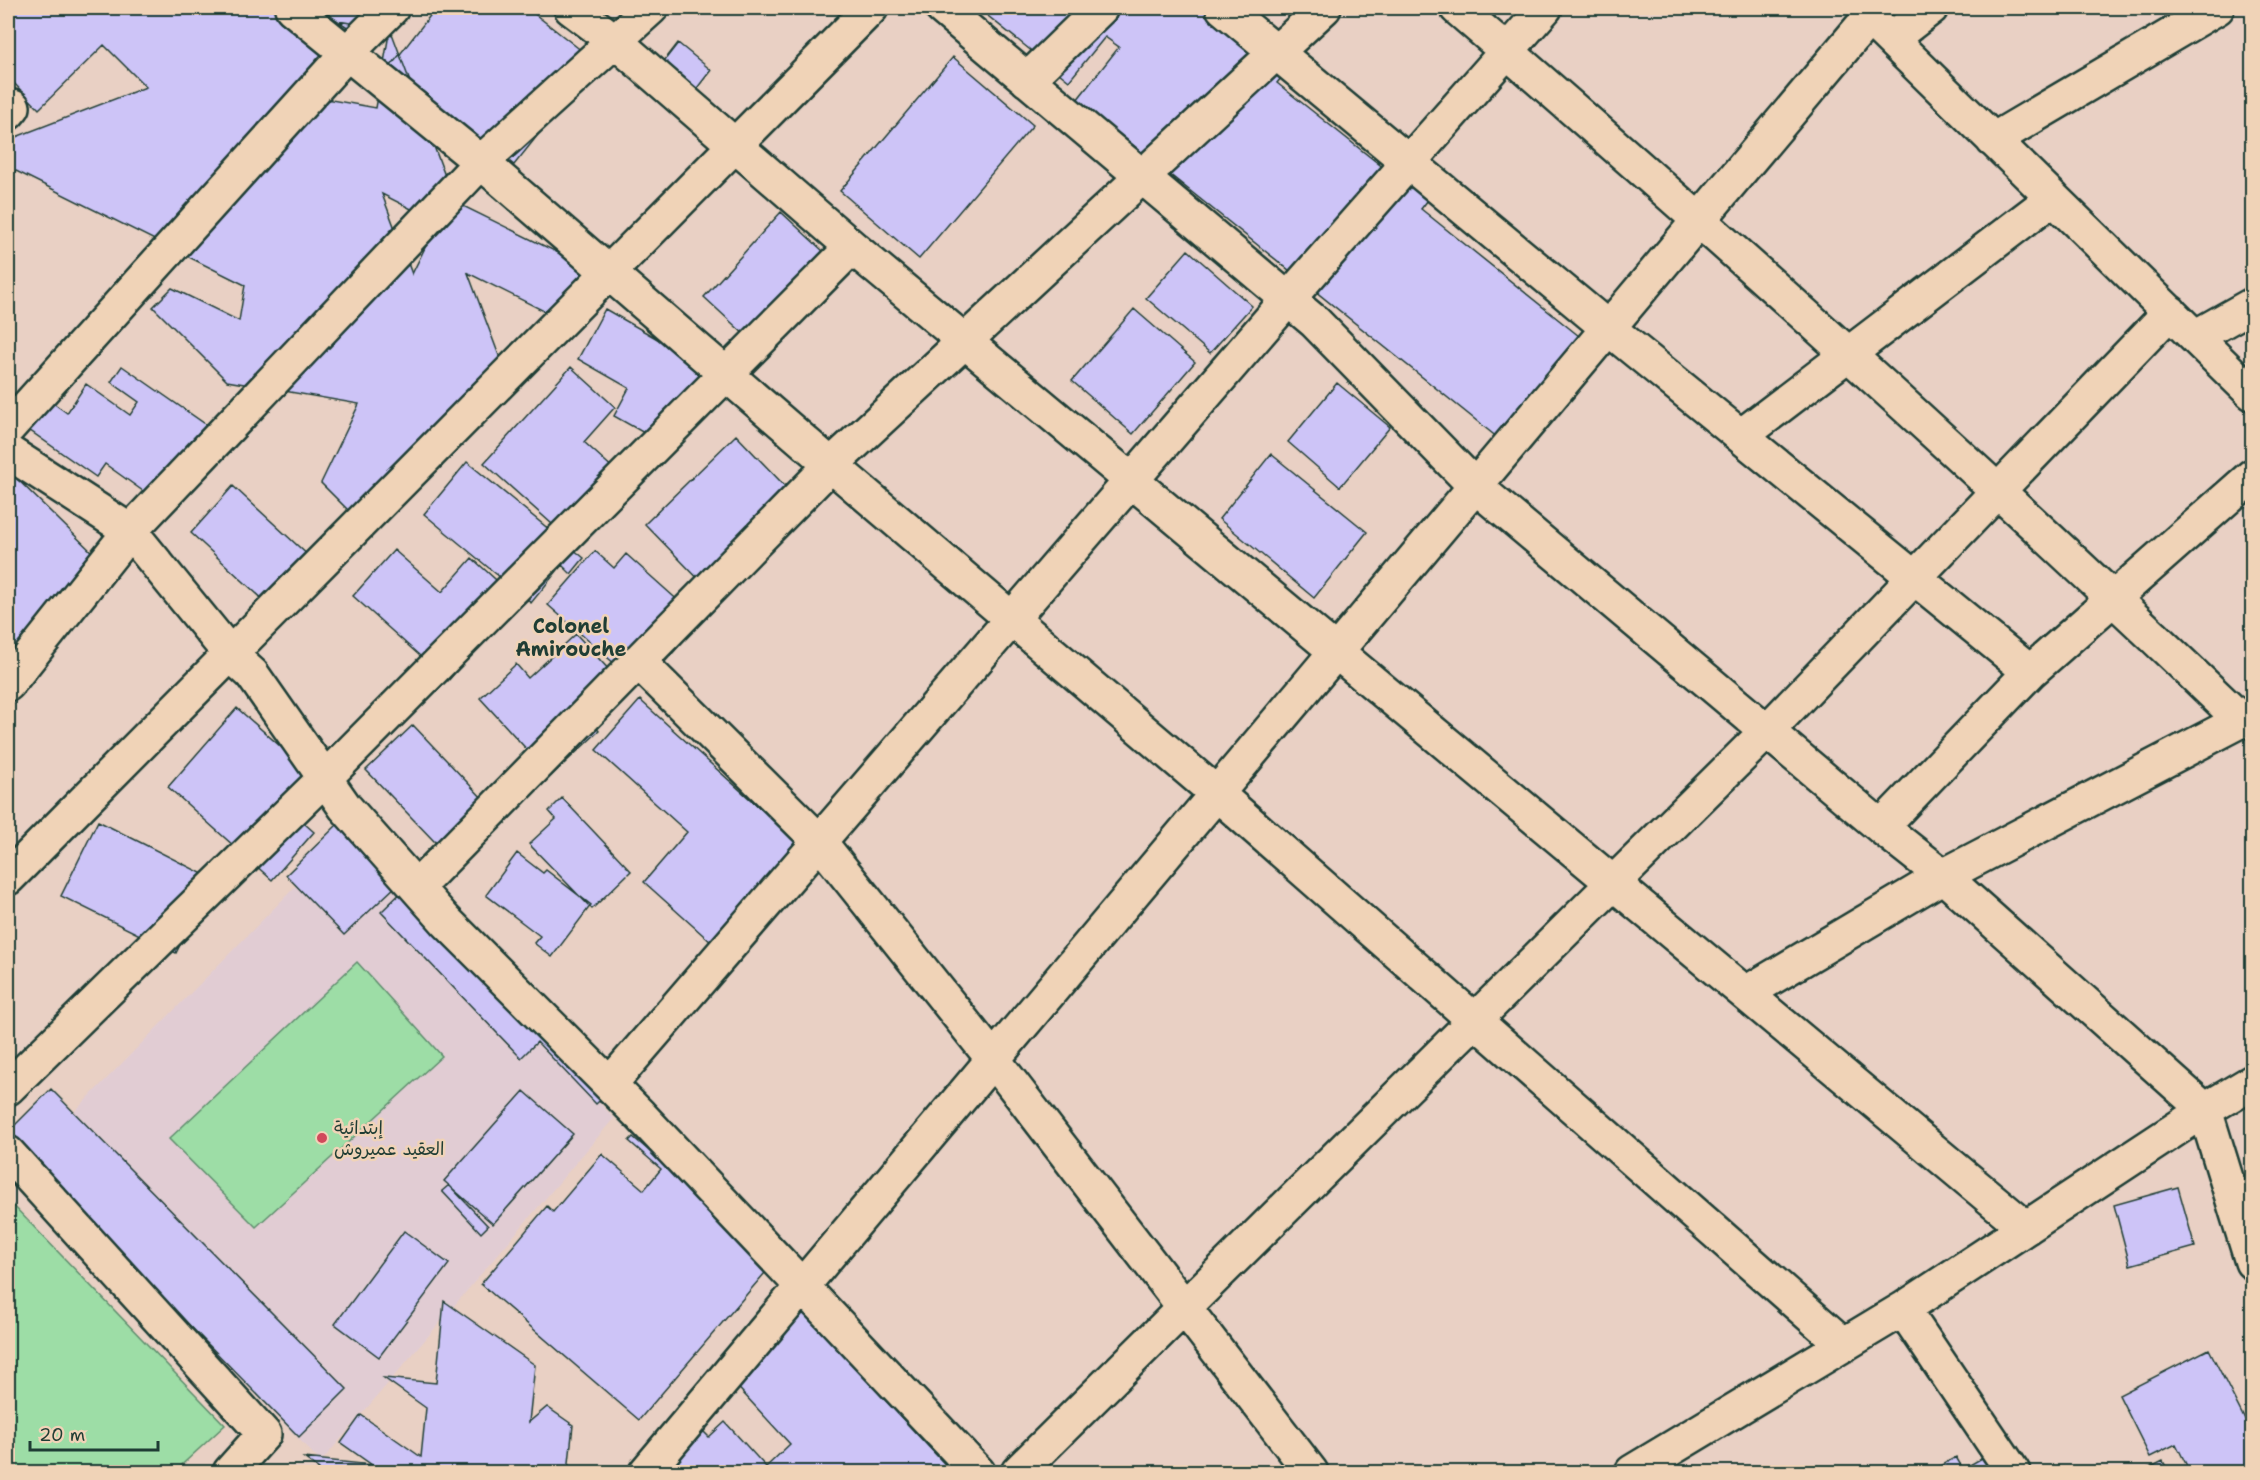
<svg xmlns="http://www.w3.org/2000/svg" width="2260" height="1480" viewBox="0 0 2260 1480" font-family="'Shantell Sans','Playpen Sans Arabic',sans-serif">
	<rect width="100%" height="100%" fill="#e9d0c4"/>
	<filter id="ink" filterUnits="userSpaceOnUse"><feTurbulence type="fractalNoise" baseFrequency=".0167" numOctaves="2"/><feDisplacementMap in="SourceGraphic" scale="12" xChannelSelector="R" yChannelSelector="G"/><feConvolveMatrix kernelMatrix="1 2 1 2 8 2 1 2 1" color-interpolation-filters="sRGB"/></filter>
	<g filter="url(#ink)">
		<!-- built -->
		<path fill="#e1ccd3" d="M344 837 614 1118 321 1462 28 1159Z"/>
		<!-- green -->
		<path fill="#9ddda6" stroke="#5e8d6d" stroke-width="1.5" d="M357 962 442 1056 256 1227 169 1139Z
			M8 1200 225 1425 174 1472H8Z"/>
		<!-- building -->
		<path fill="#cdc4f7" stroke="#1f3d34" stroke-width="1.5" d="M8 8H265L356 24 320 98 376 108 390 28 445 176 425 216 382 194 412 274 449 199 589 268 564 321 468 273 510 385 367 529 321 483 359 404 227 381 153 307 172 288 239 321 245 285 8 167V140L146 87 104 45 39 109 8 77Z
			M318 8H396L372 43Z
			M436 8H527L596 62 514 165 390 67Z
			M978 8H1204L1285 73 1277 83 1384 168 1442 182 1421 209 1579 336 1498 438 1077 100 1119 47 1105 37 1069 81Z
			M678 43 711 70 691 96 657 70Z
			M953 57 1033 125 919 259 840 191Z
			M781 212 823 251 746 336 704 297Z
			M1188 250 1252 306 1210 353 1146 298Z
			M605 309 712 370 669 447 614 416 629 388 578 359Z
			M1134 309 1195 362 1133 434 1072 381Z
			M122 366 208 426 157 501 105 464 96 477 29 430 49 400 67 413 86 384 130 415 139 402 111 382Z
			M571 367 615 407 584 442 626 480 571 541 484 463Z
			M1337 383 1390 427 1340 487 1288 442Z
			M736 435 804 506 713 594 645 524Z
			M1271 454 1367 532 1314 598 1219 519Z
			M467 462 584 558 571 574 562 565 531 603 424 514Z
			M9 471 101 561 8 657V473Z
			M233 486 324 570 281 616 191 533Z
			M394 550 442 592 472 558 518 600 448 681 353 596Z
			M595 551 614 568 626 554 701 621 642 688 548 605Z
			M576 634 624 686 589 719 599 731 551 776 480 698 516 664 528 678Z
			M640 700 820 862 732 961 644 882 687 832 596 750Z
			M237 708 325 786 297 817 314 832 272 880 168 787Z
			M413 725 502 819 456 864 366 770Z
			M562 798 631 871 592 909 529 844 556 819 549 811Z
			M98 821 213 879 176 953 61 896Z
			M338 824 397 885 344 935 286 875Z
			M517 853 543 873 546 870 591 905 552 957 534 943 540 936 486 895Z
			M415 879 614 1087 596 1104 537 1042 521 1058 381 912Z
			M51 1089 347 1389 299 1437 8 1140V1132Z
			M524 1091 573 1134 493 1224 444 1181Z
			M633 1137 776 1260 639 1420 481 1284 547 1206 553 1212 602 1154 644 1190 661 1169 629 1141Z
			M2225 1161 2248 1177 2252 1186V1227Z
			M449 1185 488 1226 481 1233 442 1191Z
			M2178 1187 2195 1247 2130 1265 2114 1205Z
			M404 1231 449 1264 379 1357 335 1324Z
			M444 1301 535 1365 529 1422 547 1407 573 1425 568 1472H317L319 1469 304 1458 372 1465 341 1443 361 1415 421 1457 426 1408 384 1378 436 1383Z
			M797 1305 952 1472H678L661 1453 694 1422 709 1437 725 1422 766 1467 790 1444 732 1381Z
			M2209 1349 2252 1434V1472H2190L2176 1444 2150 1457 2119 1395Z
			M1989 1454 2000 1472H1929L1956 1457 1963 1469Z
			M2163 1461 2169 1472H2141Z"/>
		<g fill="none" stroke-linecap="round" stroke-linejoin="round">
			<!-- minor casing -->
			<g stroke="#1f3d34" stroke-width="38">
				<path id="minor" d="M292 8 481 162 831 465 1216 793 1844 1345
					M571 8 615 41 852 247 2026 1228
					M942 8 1315 322 1475 486 1881 827 1943 876 2205 1110 2252 1262
					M1223 8 1608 328 2030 672
					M1457 8C1724 239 1987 476 2242 721
					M1867 8 1869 18 2252 393
					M1891 39 1931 8
					M1027 80 1101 8
					M8 113 13 107
					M1993 140 2217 8
					M2195 337 2252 305
					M8 428 348 52 392 8
					M1741 436 2053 198
					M8 452 130 531 230 654 252 674 345 807 446 921 640 1115 978 1472
					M638 661 819 841 993 1059 1311 1472
					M8 684 130 531 481 162 651 8
					M1881 827 2030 672 2252 476
					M8 878 871 8
					M417 887 831 465 1324 8
					M1746 993 1943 876 2252 715
					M610 1084 1288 299 1545 8
					M8 1088 325 778 852 247
					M8 1153 264 1434 230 1472
					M1903 1309 2013 1472
					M646 1472 1869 18
					M1018 1472 1767 731 2170 312
					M1632 1472 1903 1309 2205 1110 2252 1082"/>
			</g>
			<!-- minor -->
			<use href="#minor" stroke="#f0d3b7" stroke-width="33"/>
		</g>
	</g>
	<!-- markers -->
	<circle fill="#d1495b" stroke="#f0d3b7" stroke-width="2" cx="322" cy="1138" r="6"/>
	<g text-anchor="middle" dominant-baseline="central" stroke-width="5" stroke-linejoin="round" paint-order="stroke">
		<!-- poi labels -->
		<g font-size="18" fill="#1f3d34" stroke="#f0d3b7" text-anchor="start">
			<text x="334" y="1128">إبتدائية<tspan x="334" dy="21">العقيد عميروش</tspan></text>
		</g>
		<!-- neighbourhood labels -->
		<g font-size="20" font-weight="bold" fill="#1f3d34" stroke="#f0d3b7">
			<text x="571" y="626">Colonel<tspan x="571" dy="23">Amirouche</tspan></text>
		</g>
	</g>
	<!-- margin -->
	<rect width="2260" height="1480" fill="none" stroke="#f0d3b7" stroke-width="30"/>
	<rect x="15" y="15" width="2230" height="1450" fill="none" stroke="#1f3d34" stroke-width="2" filter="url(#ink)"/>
	<!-- scale -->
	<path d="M30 1441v9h128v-9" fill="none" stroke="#1f3d34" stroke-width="3"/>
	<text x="39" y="1441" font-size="18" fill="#1f3d34" stroke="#f0d3b7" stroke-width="4.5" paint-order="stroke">20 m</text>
</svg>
